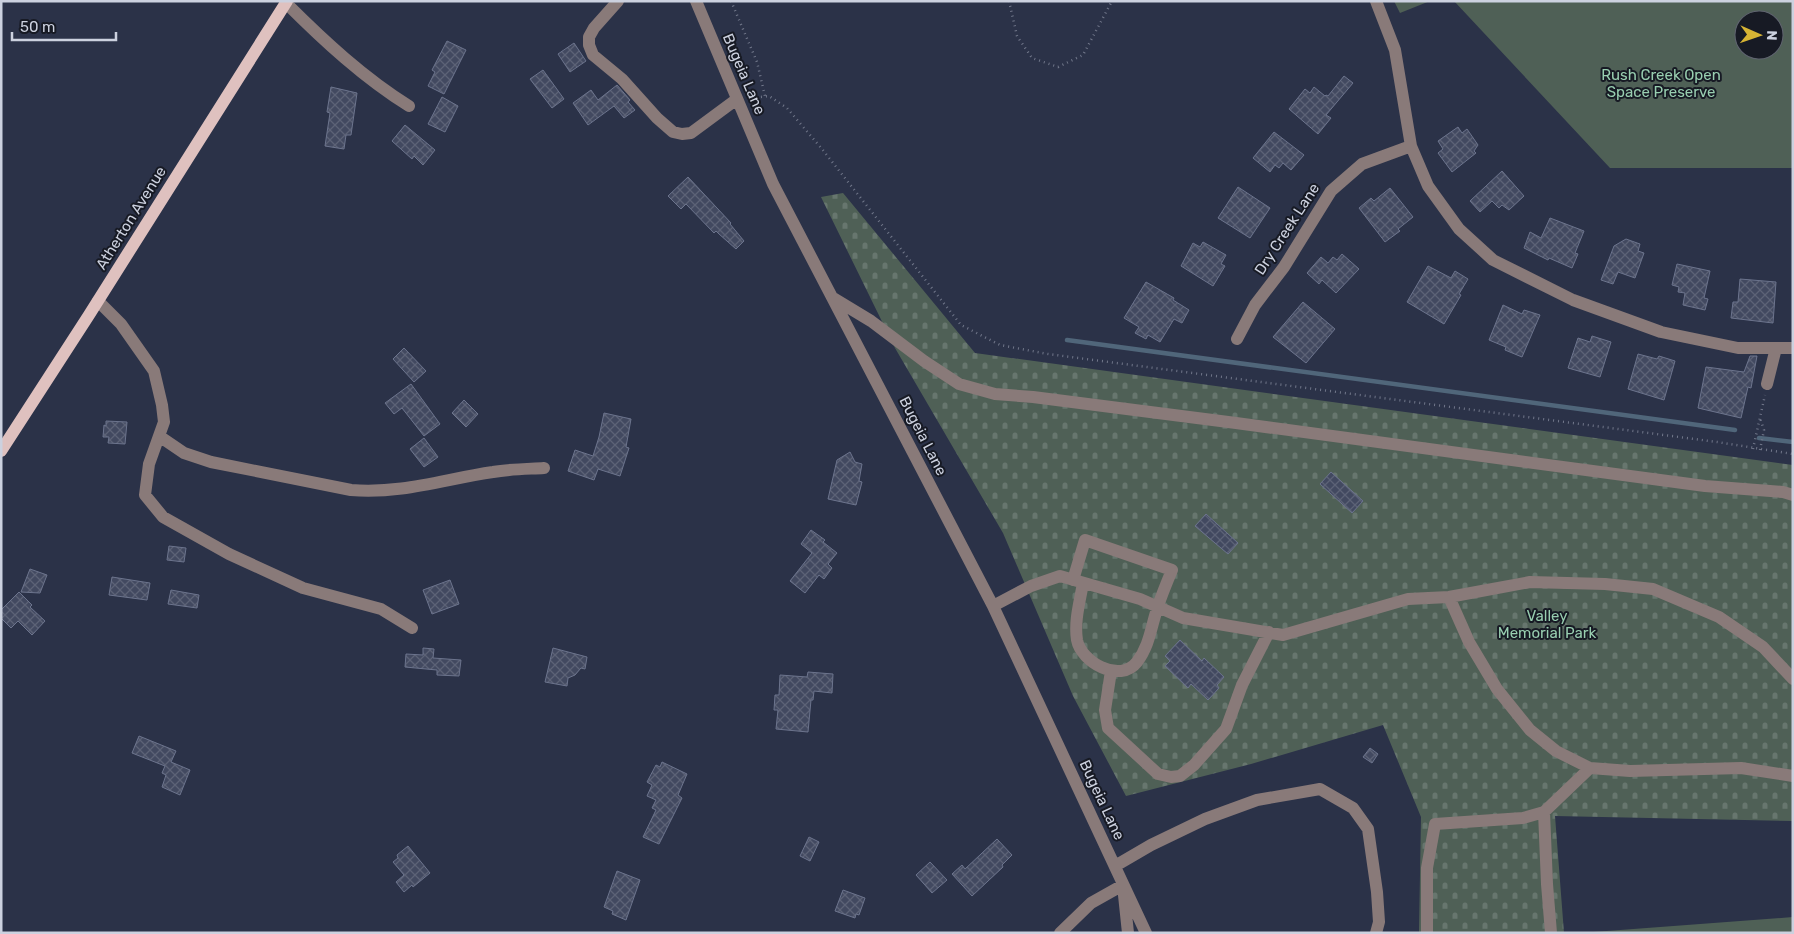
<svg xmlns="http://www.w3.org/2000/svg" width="1794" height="934" viewBox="0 0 1794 934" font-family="Rubik,sans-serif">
	<defs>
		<pattern id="cemetery-stones" width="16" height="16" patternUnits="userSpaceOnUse" patternTransform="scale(1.25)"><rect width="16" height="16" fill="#4f6056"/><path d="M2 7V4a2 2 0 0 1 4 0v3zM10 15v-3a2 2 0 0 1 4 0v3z" fill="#67766e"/></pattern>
		<pattern id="building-cross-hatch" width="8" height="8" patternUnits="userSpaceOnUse" patternTransform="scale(1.25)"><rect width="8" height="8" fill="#424960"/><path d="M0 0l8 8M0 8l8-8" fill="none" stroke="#5c6276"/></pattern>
	</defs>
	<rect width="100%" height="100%" fill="#2b3248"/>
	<!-- cemetery -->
	<path fill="url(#cemetery-stones)" d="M843 193 975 353 1793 465V821L1555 816 1564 933H1419L1421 817 1383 725 1251 764 1126 796 1073 696 1003 533 895 348 821 197Z"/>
	<!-- park -->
	<path fill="#4f6056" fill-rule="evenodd" d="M1394 1H1430L1400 13Z
		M1454 1H1793V168H1610ZM1744 20H1774V50H1744Z
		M1793 917V933H1580Z"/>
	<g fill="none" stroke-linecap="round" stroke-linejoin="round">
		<!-- stream -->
		<path stroke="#50667a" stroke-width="4.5" d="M1067 340 1735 430
			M1759 438 1793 442"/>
	</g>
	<!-- building -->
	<path fill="url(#building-cross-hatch)" stroke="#6c748d" d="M447 41 466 50 444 94 428 86 435 72 432 70Z
		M574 43 586 61 570 72 558 54Z
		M543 70 564 99 552 108 530 79Z
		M1344 76 1353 83 1326 115 1331 118 1318 134 1289 109 1305 89 1310 93 1314 87 1325 96 1326 95 1328 96Z
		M617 85 630 100 628 102 635 110 624 118 614 106 588 125 573 103 591 90 598 100Z
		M331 87 357 93 351 135H346L344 149 325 146 330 113 327 112Z
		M442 97 458 106 445 132 428 124Z
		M405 125 435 150 423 165 414 156 412 159 392 141Z
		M1458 127 1462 133 1467 129 1478 145 1474 151 1476 153 1452 172 1438 153 1443 149 1438 141Z
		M1274 132 1304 155 1291 170 1283 163 1279 168 1275 165 1270 172 1253 158Z
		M1502 171 1524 196 1509 210 1502 205 1499 208 1492 201 1480 212 1470 201Z
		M688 177 731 223 730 224 744 241 736 249 719 234 716 231 714 233 686 204 681 209 668 196Z
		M1238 187 1270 208 1250 238 1218 218Z
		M1390 188 1413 217 1398 229 1400 231 1385 242 1359 208 1371 198 1374 201Z
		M1550 218 1584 231 1575 253 1578 254 1572 268 1549 258 1548 260 1524 248 1530 232 1541 238Z
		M1626 239 1640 244 1638 251 1644 253 1635 278 1618 272 1613 284 1601 280 1614 246Z
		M1203 242 1226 255 1221 264 1225 266 1213 286 1181 266 1193 243 1200 247Z
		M1342 254 1359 269 1336 293 1322 280 1319 284 1307 273 1321 257 1328 263 1333 257 1337 260Z
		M1677 264 1710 271 1704 298 1708 299 1705 310 1683 305 1685 293 1678 292 1679 287 1672 285Z
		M1428 266 1451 278 1455 271 1468 279 1459 294 1461 295 1444 324 1407 302Z
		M1740 279 1776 282 1773 323 1731 318 1733 302H1738Z
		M1146 282 1174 298 1173 300 1189 310 1182 323 1174 319 1160 342 1148 335 1146 339 1135 333 1139 327 1124 318Z
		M1303 302 1335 329 1306 363 1273 337Z
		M1503 305 1522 314 1524 310 1540 315 1522 357 1505 350 1506 347 1489 340Z
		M1592 336 1611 342 1600 377 1568 368 1578 338 1590 342Z
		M404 348 426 371 414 382 393 359Z
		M1638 354 1657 359 1659 356 1675 361 1664 400 1628 389Z
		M1750 356H1757L1751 388 1748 387 1741 418 1698 408 1706 367 1744 372Z
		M411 384 440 424 424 436 402 408 394 414 385 403Z
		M464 400 478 414 466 427 452 413Z
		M604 413 631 419 626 447 629 448 620 476 598 469 594 480 568 471 575 450 593 456 599 437Z
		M106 421 127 422 125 444 108 443 109 437H103L104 425 106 426Z
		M424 438 438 457 424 467 410 449Z
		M850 452 855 462 862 464 859 481 862 482 856 505 828 499 837 460Z
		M1331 472 1363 501 1352 513 1320 484Z
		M1206 514 1238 543 1228 554 1195 526Z
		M811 530 825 540 823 542 837 553 828 564 832 568 824 579 819 575 805 593 790 581 812 553 801 544Z
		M169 546 186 548 184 562 167 560Z
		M30 569 47 575 40 593 21 592Z
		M112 577 150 583 147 600 109 595Z
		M450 580 459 604 432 614 423 590Z
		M171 590 199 595 197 608 168 604Z
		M19 592 32 605 30 607 45 621 32 635 18 621 11 628 1 618V610Z
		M1180 640 1202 661 1204 658 1224 677 1217 685 1219 688 1208 700 1191 684 1188 688 1165 666 1170 661 1165 656Z
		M423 648 434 649 433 658 461 660 459 676 437 675V670L405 667 406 654 423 655Z
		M553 648 587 657 585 669 581 668 575 675 568 678 567 686 545 682Z
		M808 672 833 674 832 693 814 691 813 700H811L808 732 776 729 778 710H774L775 695H779L780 675 807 677Z
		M139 736 176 751 171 762 190 770 180 795 162 787 166 775 162 773 165 766 132 753Z
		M1370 748 1378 754 1372 763 1363 757Z
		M662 762 687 774 678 795 682 798 659 844 643 837 656 810 652 808 656 800 647 796 652 785 647 782 656 765 660 767Z
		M809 837 819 842 810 861 800 856Z
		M997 839 1012 855 1002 865 1003 867 972 896 952 874 962 865 965 869Z
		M408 846 430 873 413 887 412 885 404 892 396 882 404 875 393 862 398 858 397 855Z
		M930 862 947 880 932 893 916 875Z
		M617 871 640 880 626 920 612 914 613 911 604 907Z
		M843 890 865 898 859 915 856 914 855 918 835 911Z"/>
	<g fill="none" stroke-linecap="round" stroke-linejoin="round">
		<!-- path -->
		<path stroke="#71778a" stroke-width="2.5" stroke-dasharray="1 4" stroke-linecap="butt" d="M731 1 757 62 765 96
			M1009 1 1017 36 1032 58 1058 67 1083 55 1112 1
			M751 98 769 96 787 108 822 149 961 325 1000 345 1048 354 1717 442 1793 454
			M1753 449 1765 395
			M1760 450 1764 430 1760 418"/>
		<!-- minor -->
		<path stroke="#897a79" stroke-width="12" d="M618 1 594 28 589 37V45L593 55 622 79 657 118 673 132 682 134 691 133 737 99
			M696 1 773 184 993 606 1146 933
			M1376 1 1395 50 1411 146 1428 186 1459 229 1493 260 1573 300 1661 332 1738 348H1793
			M286 3C324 41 364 78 409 106
			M833 298 871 321 924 361 959 384 995 394 1033 397 1236 423 1705 486 1783 492 1793 495
			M98 301 121 324 154 371 162 405 164 422 149 464 145 495 163 517 229 554 303 588 381 609 412 628
			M1237 339 1255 305 1284 267 1331 191 1362 164 1411 146
			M1767 384 1776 348
			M159 436 184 453 211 462 351 490C403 494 444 479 493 472 510 469 527 469 544 468
			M1073 580 1085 540 1172 570C1167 582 1162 594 1158 606 1151 626 1150 645 1137 662 1120 684 1081 662 1077 640 1074 621 1080 601 1083 583
			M1449 597 1469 642 1497 689 1530 730 1556 751 1590 768 1630 771 1741 768 1793 776
			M993 606 1031 586 1060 576 1140 599 1183 618 1283 635 1408 599 1449 597 1530 582 1605 584 1653 589 1719 617 1763 647 1793 679
			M1111 671 1105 710 1108 728 1158 774 1171 777 1180 776 1194 765 1226 729 1242 685 1269 632
			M1115 866 1151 845 1205 819 1257 800 1320 789 1353 808 1368 829 1377 892 1379 922 1376 933
			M1124 895 1128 933
			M1060 933 1091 903 1123 885
			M1427 933V868L1435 824 1523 818 1544 812
			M1551 933 1547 884 1544 812 1590 768"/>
		<!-- major -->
		<path stroke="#dfc1bf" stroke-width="12" d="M1 451 89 315 287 1"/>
	</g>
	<g text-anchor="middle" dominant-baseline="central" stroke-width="4" stroke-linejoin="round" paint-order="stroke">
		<!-- street labels -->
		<g font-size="15" fill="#ccd1df" stroke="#171a24">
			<text transform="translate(744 74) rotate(67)">Bugeia Lane</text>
			<text transform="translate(131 218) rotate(-58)">Atherton Avenue</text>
			<text transform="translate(1287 229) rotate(-57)">Dry Creek Lane</text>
			<text transform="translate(923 436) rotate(63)">Bugeia Lane</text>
			<text transform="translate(1102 800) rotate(65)">Bugeia Lane</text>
		</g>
		<!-- park labels -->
		<g font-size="15" fill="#98ceb0" stroke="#171a24">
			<text x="1661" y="75">Rush Creek Open<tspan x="1661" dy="17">Space Preserve</tspan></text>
			<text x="1547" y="616">Valley<tspan x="1547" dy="17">Memorial Park</tspan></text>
		</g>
	</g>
	<!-- border -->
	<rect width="1794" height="934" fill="none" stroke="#ccd1df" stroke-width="5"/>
	<!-- north arrow -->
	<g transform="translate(1759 35) rotate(92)"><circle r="24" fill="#171a24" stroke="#5f636f"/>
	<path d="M0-4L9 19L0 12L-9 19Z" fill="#d7b434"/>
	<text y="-8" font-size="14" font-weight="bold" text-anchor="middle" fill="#ccd1df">N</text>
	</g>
	<!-- scale -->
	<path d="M12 32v8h104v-8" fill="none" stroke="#ccd1df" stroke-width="2.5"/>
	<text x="20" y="32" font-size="15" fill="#ccd1df" stroke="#171a24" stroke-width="4" paint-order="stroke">50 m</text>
</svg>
